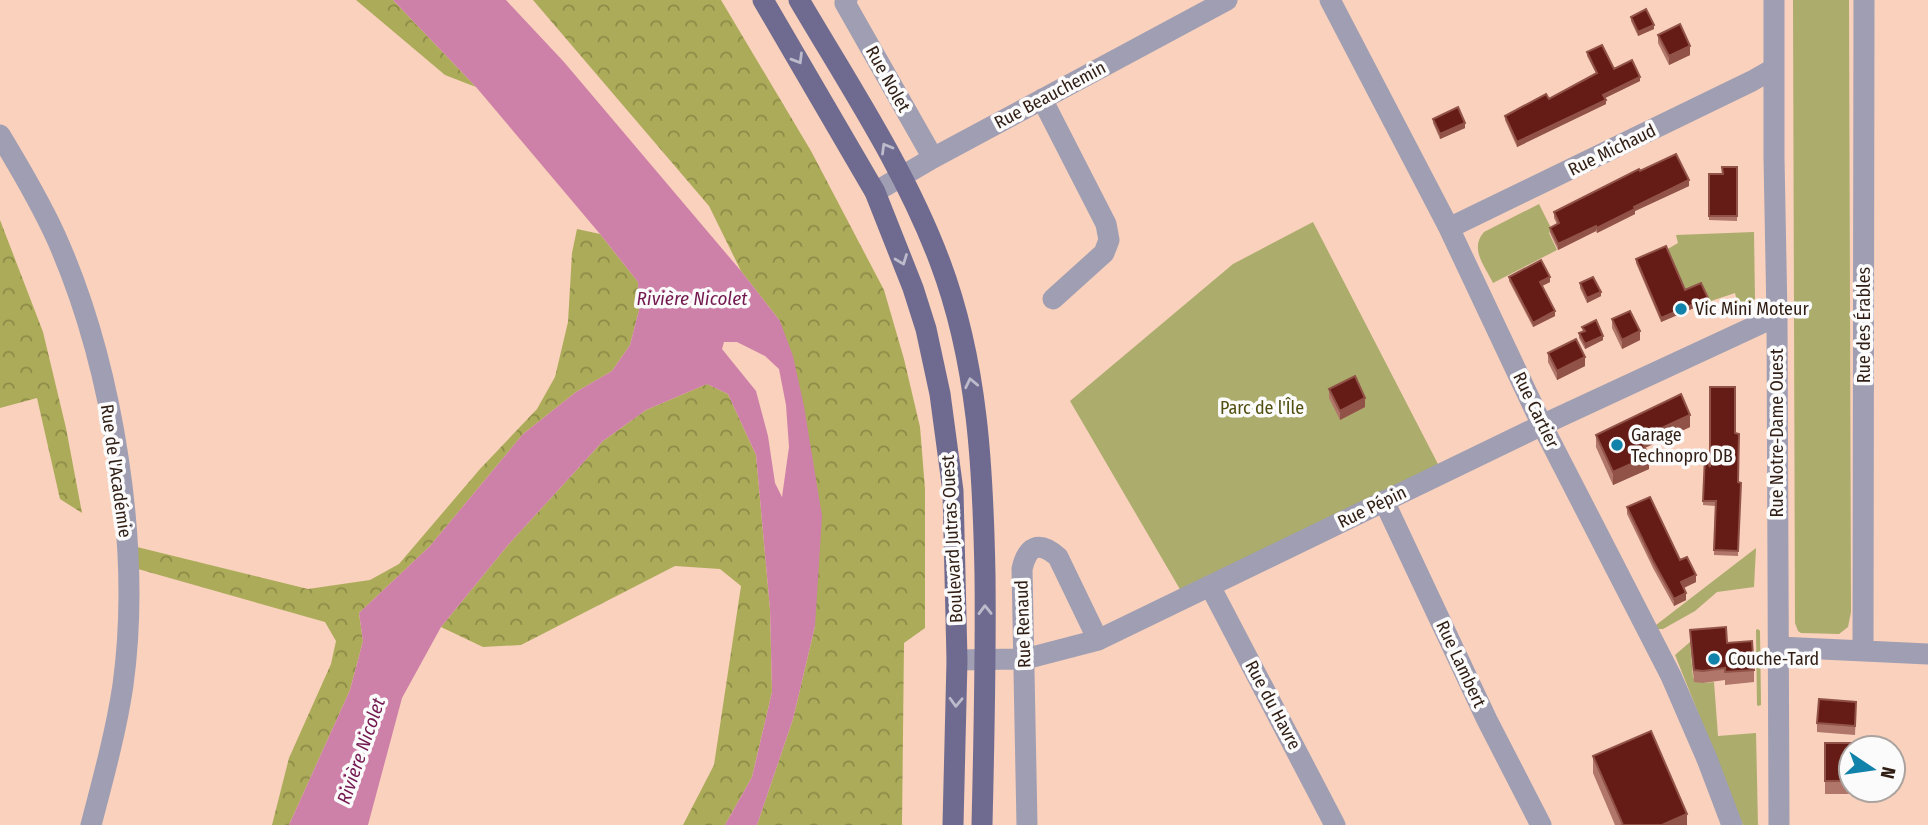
<svg xmlns="http://www.w3.org/2000/svg" width="1928" height="825" viewBox="0 0 1928 825" font-family="'Fira Sans Condensed',sans-serif">
	<defs>
		<pattern id="forest-crowns" width="20" height="18" patternUnits="userSpaceOnUse" patternTransform="scale(1.75)"><rect width="20" height="18" fill="#acab59"/><path d="M2 6a3 3 0 1 1 6 0M12 15a3 3 0 1 1 6 0" fill="none" stroke="#8c8b48"/></pattern>
	</defs>
	<rect width="100%" height="100%" fill="#f9d1bc"/>
	<!-- green -->
	<path fill="#acac6d" d="M1793 0H1849L1851 612 1848 627 1839 634 1801 633 1798 631 1795 623Z
		M1539 204 1552 230 1549 233 1557 250 1493 283C1485 266 1469 249 1484 232Z
		M1313 222 1439 466 1181 591 1070 401 1233 264Z
		M1754 232 1755 299 1739 310 1735 293 1708 302 1685 294 1666 250 1678 243 1676 235Z
		M1756 548 1754 587 1717 592 1695 611 1663 629H1658L1656 625Z
		M1758 629 1760 631 1761 705 1758 706 1757 705 1756 630Z
		M1690 642 1693 678 1703 683 1714 682 1718 736 1756 733 1758 825H1743L1675 655Z"/>
	<!-- forest -->
	<path fill="url(#forest-crowns)" d="M356 0H393L476 87 445 75Z
		M533 0H721L811 151 884 290 904 359 920 427 925 489V628L904 643 902 825H757L793 719 815 626 780 321 741 271 709 206Z
		M0 220 43 332 66 428 82 513 60 499 37 398 0 408Z
		M577 229 600 234 638 282 639 310 630 345 612 371 576 392 523 434 430 546 359 613 363 641 350 690 289 825H272L289 758 331 664 336 641 325 622 138 569 137 547 308 589 370 580 399 564 480 469 537 409 555 377 568 322 572 253Z
		M707 384 728 394 756 455 770 609 772 692 752 777 725 825H683L714 765 741 586 720 569 675 566 521 645 483 647 441 627 508 545 603 441 646 410Z"/>
	<!-- water -->
	<path fill="#ce81a8" fill-rule="evenodd" d="M393 0H506L564 62 741 271 780 321 793 356 804 406 822 516 815 626 793 719 757 825H725L752 777 772 692 770 609 756 455 728 394 707 384 646 410 603 441 508 545 441 627 402 698 368 825H289L350 690 363 641 359 613 430 546 523 434 576 392 612 371 630 345 639 310 638 282 600 234 476 87ZM724 342H737L765 356 779 369 786 405 789 447 782 497 775 483 768 436 756 391 722 349Z"/>
	<g fill="none" stroke-linecap="round" stroke-linejoin="round">
		<!-- minor -->
		<path stroke="#9f9eb3" stroke-width="21" d="M847 0 845 3 933 158
			M1330 0 1449 228 1542 425 1671 676 1707 759 1732 825
			M1774 0V158L1777 316 1779 825
			M1042 99 1106 224 1109 240 1104 253 1053 299
			M0 135C20 168 40 202 56 237 113 365 142 546 123 685 116 732 103 779 91 825
			M875 192 933 158 1227 0
			M1449 228 1752 81 1773 69
			M1384 501 1487 720 1541 825
			M1210 586 1335 825
			M1779 647 1928 654
			M1863 650 1864 0
			M957 660 1025 659 1098 640 1542 425 1777 316
			M1027 825 1022 569C1027 546 1039 540 1058 557L1098 640"/>
		<!-- major -->
		<path stroke="#6f6b90" stroke-width="21" d="M763 0 875 192 913 288 926 329 940 394 953 491 957 660 953 825
			M799 0C849 85 905 169 940 262 978 363 983 469 985 575 986 659 984 742 982 825"/>
	</g>
	<!-- wall -->
	<path fill="#af7669" d="M1631 17 1654 29 1638 36 1631 21Z
		M1658 35 1690 55 1669 65 1658 43Z
		M1587 52 1614 69 1640 81 1605 98 1606 104 1517 147 1505 120V116L1549 99 1596 73 1587 56Z
		M1433 119 1465 128 1440 139 1433 123Z
		M1737 167V221L1709 220V174H1722Z
		M1640 171 1689 186 1635 211V214L1597 233 1596 231 1558 250 1550 233V228L1557 224 1554 218V212Z
		M1636 259 1685 290 1708 302 1661 322 1636 263Z
		M1509 277 1550 282 1542 286 1555 316 1533 327 1509 281Z
		M1580 283 1601 296 1587 303 1580 288Z
		M1612 319 1640 340 1622 349 1612 328Z
		M1582 327 1603 340 1585 349 1579 338V333L1583 332Z
		M1548 353 1585 366 1557 380 1548 362Z
		M1329 389 1365 407 1340 420 1329 398Z
		M1690 427 1645 448 1649 469 1613 485 1596 447V435Z
		M1735 433 1738 482V556L1714 555 1715 506 1703 505 1705 456 1710 467Z
		M1627 507 1680 560 1696 582 1684 588 1686 600 1674 606 1653 568 1627 514Z
		M1690 630 1727 643 1754 670V682L1725 685V680L1703 683 1694 682 1690 642Z
		M1856 711 1855 735 1817 732V723Z
		M1825 743 1851 748V790H1885V794H1825Z
		M1593 756 1687 825H1615L1593 773Z"/>
	<!-- shaded-wall -->
	<path fill="#915248" d="M1654 25V29L1638 36V32Z
		M1690 46V55L1669 65V56Z
		M1640 77V81L1603 99V95Z
		M1606 100V104L1517 147V142Z
		M1465 123V128L1440 139V134Z
		M1689 180V186L1635 211V214L1597 233V228L1634 207Z
		M1596 226V231L1558 250V244Z
		M1550 277V282L1540 287V282Z
		M1601 292V296L1587 303V298Z
		M1708 298V302L1661 322V318Z
		M1555 311V316L1533 327V323Z
		M1640 331V340L1622 349V340Z
		M1603 336V340L1585 349V344Z
		M1585 357V366L1557 380V371Z
		M1365 398V407L1340 420V411Z
		M1690 415V427L1640 450V438Z
		M1649 456V469L1613 485V472Z
		M1696 575V582L1681 589V582Z
		M1686 593V600L1674 606V599Z
		M1687 814V825H1662Z"/>
	<!-- building -->
	<path fill="#651c16" stroke="#915248" stroke-width="2" d="M1646 9 1654 25 1638 32 1631 17Z
		M1680 24 1690 46 1669 56 1658 35Z
		M1602 45 1614 69 1632 60 1640 77 1603 95 1606 100 1517 142 1505 116 1546 94 1549 99 1597 73 1587 52Z
		M1458 107 1465 123 1440 134 1433 119Z
		M1676 154 1689 180 1634 207 1635 209 1597 228 1596 226 1558 244 1550 228 1559 223 1554 212 1639 169 1640 171Z
		M1722 167H1737V216H1709V174H1723Z
		M1666 246 1685 290 1701 283 1708 298 1661 318 1636 259Z
		M1541 260 1550 277 1540 282 1555 311 1533 323 1509 277Z
		M1593 277 1601 292 1587 298 1580 283Z
		M1630 311 1640 331 1622 340 1612 319Z
		M1596 320 1603 336 1585 344 1579 333 1585 331 1582 327Z
		M1576 339 1585 357 1557 371 1548 353Z
		M1355 376 1365 398 1340 411 1329 389Z
		M1710 387H1735V433L1739 434 1738 482 1741 483 1738 551 1714 550 1716 501H1703L1705 456 1710 467Z
		M1681 394 1690 415 1640 438 1649 456 1613 472 1596 435Z
		M1650 497 1680 560 1687 557 1696 575 1681 582 1686 593 1674 599 1653 561 1627 507Z
		M1726 627 1727 643 1752 641 1754 670 1725 672V668L1703 671 1694 670 1690 630Z
		M1819 699 1856 702 1855 726 1817 723Z
		M1651 731 1687 814 1662 825H1623L1593 756Z
		M1825 743H1885V748H1851V781H1825Z"/>
	<!-- one-way arrows -->
	<defs><path id="oneway-chevron" d="M-2-3.5L2.5 0L-2 3.5" fill="none" stroke-width="1.6" stroke-linecap="round" stroke-linejoin="round" transform="scale(1.75)"/></defs>
	<g stroke="#bcbacb">
		<use href="#oneway-chevron" transform="translate(798 59) rotate(59)"/>
		<use href="#oneway-chevron" transform="translate(886 148) rotate(-120)"/>
		<use href="#oneway-chevron" transform="translate(902 260) rotate(69)"/>
		<use href="#oneway-chevron" transform="translate(971 383) rotate(-102)"/>
		<use href="#oneway-chevron" transform="translate(985 610) rotate(-91)"/>
		<use href="#oneway-chevron" transform="translate(956 702) rotate(92)"/>
	</g>
	<!-- markers -->
	<g fill="#1183aa" stroke="#fbfbfb" stroke-width="2.5">
		<circle cx="1681" cy="309" r="7"/>
		<circle cx="1617" cy="445" r="7"/>
		<circle cx="1714" cy="659" r="7"/>
	</g>
	<g text-anchor="middle" dominant-baseline="central" stroke-width="7" stroke-linejoin="round" paint-order="stroke">
		<!-- street labels -->
		<g font-size="18" fill="#301e14" stroke="#fbfbfb">
			<text transform="translate(888 79) rotate(61)">Rue Nolet</text>
			<text transform="translate(1050 95) rotate(-28)">Rue Beauchemin</text>
			<text transform="translate(1612 150) rotate(-26)">Rue Michaud</text>
			<text transform="translate(1864 325) rotate(-90)">Rue des Érables</text>
			<text transform="translate(1536 410) rotate(64)">Rue Cartier</text>
			<text transform="translate(1777 433) rotate(-90)">Rue Notre-Dame Ouest</text>
			<text transform="translate(116 471) rotate(82)">Rue de l'Académie</text>
			<text transform="translate(1372 507) rotate(-26)">Rue Pépin</text>
			<text transform="translate(952 539) rotate(-93)">Boulevard Jutras Ouest</text>
			<text transform="translate(1023 624) rotate(-92)">Rue Renaud</text>
			<text transform="translate(1461 664) rotate(65)">Rue Lambert</text>
			<text transform="translate(1273 705) rotate(62)">Rue du Havre</text>
		</g>
		<!-- poi labels -->
		<g font-size="18" fill="#301e14" stroke="#fbfbfb" text-anchor="start">
			<text x="1695" y="309">Vic Mini Moteur</text>
			<text x="1631" y="435">Garage<tspan x="1631" dy="21">Technopro DB</tspan></text>
			<text x="1728" y="659">Couche-Tard</text>
		</g>
		<!-- park labels -->
		<g font-size="18" fill="#504f0f" stroke="#fbfbfb">
			<text x="1262" y="408">Parc de l'Île</text>
		</g>
		<!-- water labels -->
		<g font-size="19" font-style="italic" fill="#73184f" stroke="#fbfbfb">
			<text x="692" y="298">Rivière Nicolet</text>
			<text transform="translate(361 751) rotate(-71)">Rivière Nicolet</text>
		</g>
	</g>
	<!-- north arrow -->
	<g transform="translate(1872 769) rotate(103)"><circle r="33" fill="#fbfbfb" stroke="#aaa39f" stroke-width="2"/>
	<path d="M0-5L12 26L0 18L-12 26Z" fill="#1183aa"/>
	<text y="-10" font-size="19" font-weight="bold" text-anchor="middle" fill="#301e14">N</text>
	</g>
</svg>
